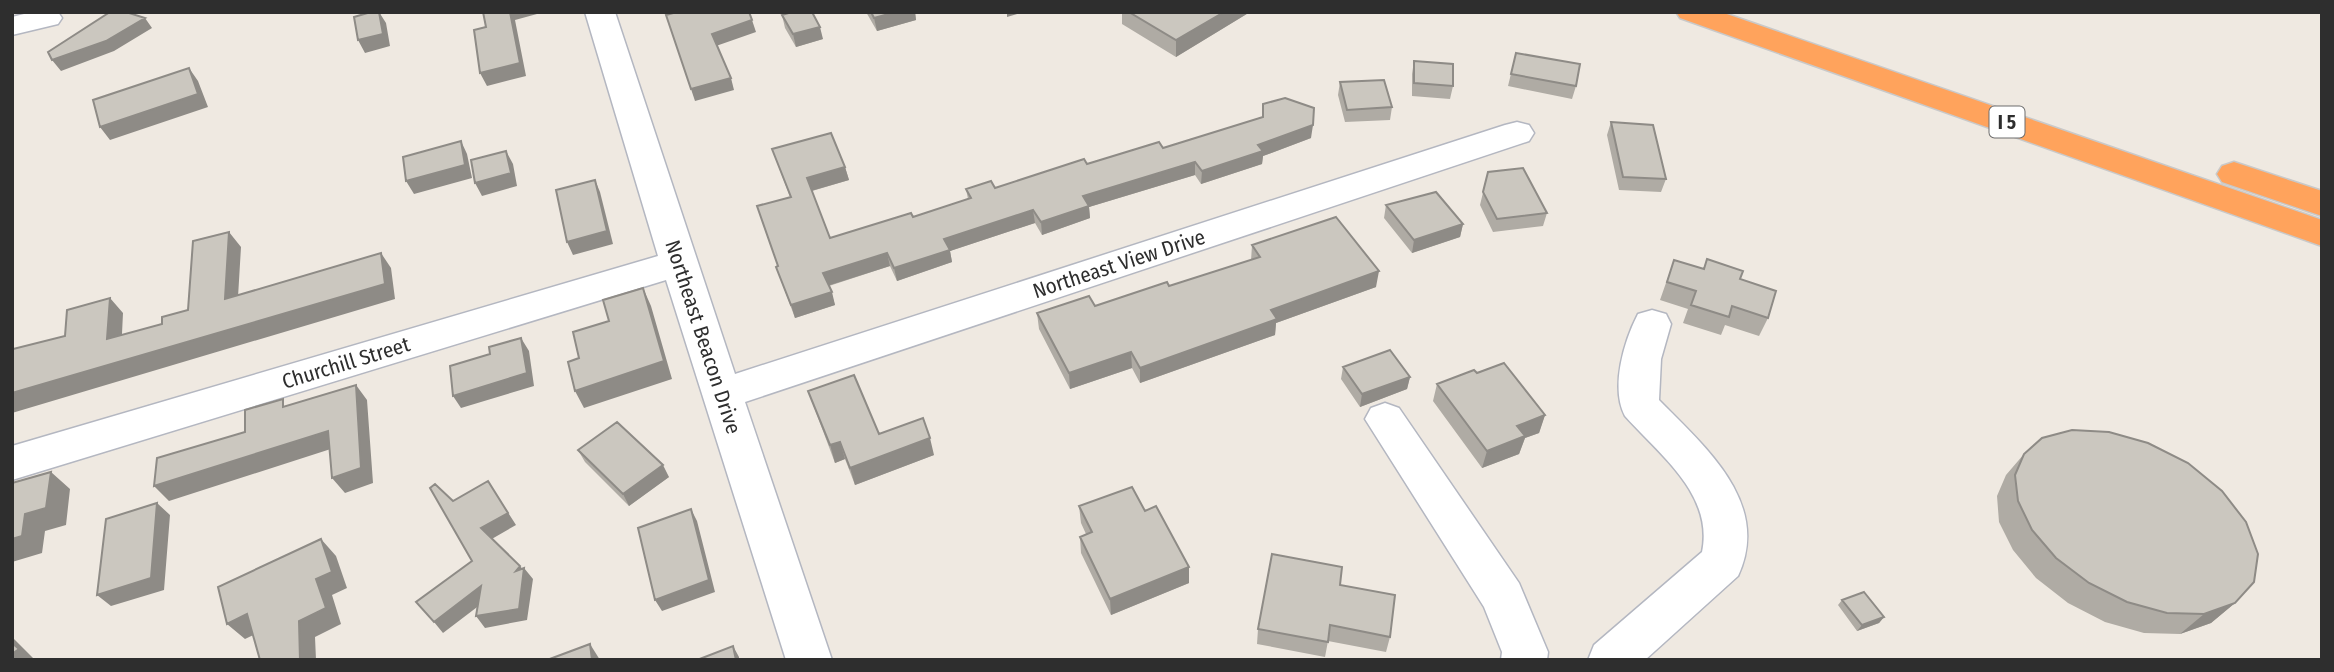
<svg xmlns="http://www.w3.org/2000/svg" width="2334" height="672" viewBox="0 0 2334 672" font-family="'Fira Sans Condensed',sans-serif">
	<rect width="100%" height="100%" fill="#efe9e1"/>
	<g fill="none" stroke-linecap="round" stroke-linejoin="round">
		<!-- minor casing -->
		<g stroke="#b4b7c1" stroke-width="3">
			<path id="minor" d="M32 12H58L62 18 58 24 12 35V17Z
				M585 12H615L735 374 1505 125 1517 122 1529 125 1534 133 1529 141 745 402 832 660H786L666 280 12 480V446L658 256Z
				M1652 310 1666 314 1671 324 1661 359 1659 400C1705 447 1772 503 1738 576L1645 660H1588L1594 645 1702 552C1714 495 1660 455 1625 416 1610 388 1624 341 1638 314Z
				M1385 403 1399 408 1519 583 1548 652 1547 660H1501L1502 652 1484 607 1365 419 1371 408Z"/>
		</g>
		<!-- highway casing -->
		<g stroke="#c9c9c9" stroke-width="3">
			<path id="highway" d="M1676 12H1721L2322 220V246L1680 18Z
				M2234 162 2322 191V216L2222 182 2217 174 2222 166Z"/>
		</g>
		<!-- minor -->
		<use href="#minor" fill="#fff" fill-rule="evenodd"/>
		<!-- highway -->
		<use href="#highway" fill="#ffa35c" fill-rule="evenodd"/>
	</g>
	<!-- wall -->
	<path fill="#afaba4" d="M866 12H915L916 20 877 31Z
		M1122 12H1250L1176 57 1122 24Z
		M782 15 823 39 796 47 785 28Z
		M1516 53 1576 86 1572 99 1508 86Z
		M1414 61 1453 86 1450 99 1412 96V74Z
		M1340 82 1392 107 1390 120 1345 122 1338 95Z
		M1611 122 1666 179 1661 192 1619 190 1607 135Z
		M1311 138 1263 156 1262 164 1201 184 1195 175 1089 207 1090 218 1042 235 1035 223 950 251 952 262 897 281 890 266 829 286 835 305 795 318 776 267 778 266 790 197 772 149 845 167 849 180 812 191 830 238 913 217 968 199 966 189 995 188 1087 164 1163 148Z
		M1488 172 1547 213 1543 226 1493 232 1480 205Z
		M1386 205 1463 224 1460 237 1412 253 1384 218Z
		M1252 245 1376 287 1276 323 1275 335 1140 383 1132 368 1070 389 1039 329 1037 313 1095 306 1169 286 1251 261Z
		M1707 259 1740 279 1768 318 1759 336 1725 325 1721 335 1683 323 1688 309 1660 300 1674 260 1703 269Z
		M1343 367 1410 377 1407 389 1360 407 1341 379Z
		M1477 373 1545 415 1539 433 1525 438 1519 454 1482 468 1433 401 1437 384Z
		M808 391 879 434 934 455 855 485 845 459 835 463Z
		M578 450 669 477 629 506 585 462Z
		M2024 454 2235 603 2211 623 2180 634 2144 633 2105 622 2068 603 2036 578 2013 550 1999 522 1997 496 2006 475Z
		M1079 506 1145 511 1189 567V583L1111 615 1081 553 1080 537 1086 534 1081 523Z
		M1340 585 1390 637 1386 652 1328 641 1325 657 1257 644 1258 629Z
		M1842 600 1884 617 1879 623 1857 631 1838 605Z"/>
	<!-- shaded-wall -->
	<path fill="#8e8b86" d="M379 12 386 23 390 46 365 53 358 40Z
		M510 12H536L537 14 515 20 526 76 487 86 480 73Z
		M896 12H915L916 20 877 31 874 18Z
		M1007 12H1024L1007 17Z
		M1224 12H1250L1176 57V40Z
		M145 18 152 28 114 51 61 71 52 60Z
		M752 20 756 32 716 46 712 34Z
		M820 27 823 39 796 47 793 34Z
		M189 68 198 81 208 107 110 140 100 127Z
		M731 78 734 90 695 101 691 89Z
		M1313 125 1311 138 1263 156 1262 164 1201 184 1202 171 1258 145Z
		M461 141 467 154 472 178 414 194 406 181Z
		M506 151 513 164 517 186 482 196 475 183Z
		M1195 162V175L1089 207 1090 218 1042 235 1041 222 1083 196Z
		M845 167 849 180 811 191 807 178Z
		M595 180 600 192 613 244 573 255 567 242Z
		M1033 210 1035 223 950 251 952 262 897 281 894 268 944 239Z
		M1463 224 1460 237 1412 253 1414 240Z
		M229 232 241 247 237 314 225 299Z
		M381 253 391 268 395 299 12 413V393Z
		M887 253 890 266 827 286 823 273Z
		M1379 271 1376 287 1276 323 1275 335 1140 383V368L1271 310Z
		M643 288 651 306 672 379 584 408 575 391Z
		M832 292 835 305 795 318 791 305Z
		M110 298 123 313 121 354 107 339Z
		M521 338 529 351 534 386 461 408 453 396Z
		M1131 352 1132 368 1070 389 1069 373Z
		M1410 377 1407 389 1360 407 1362 394Z
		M356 385 367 400 373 483 345 493 332 478Z
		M1545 415 1539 433 1525 438 1519 454 1482 468 1487 451 1517 426Z
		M328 431 340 446 169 501 154 486Z
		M930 438 934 455 855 485 850 468Z
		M840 442 845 459 835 463 830 445Z
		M663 465 669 477 629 506 623 494Z
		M51 472 70 489 66 525 45 531 42 553 12 562V539L25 514Z
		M488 481 516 525 490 540 481 528Z
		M157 503 170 515 164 590 111 606 97 595Z
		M691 509 697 521 715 592 662 611 655 600Z
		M321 539 336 556 347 588 332 595 341 624 315 637 316 660H300L299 621 316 579Z
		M520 566 524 571V568L533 579 527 620 485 628 476 616Z
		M1189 567V583L1111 615 1110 599Z
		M481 586 489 598 443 633 434 622Z
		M2235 603 2211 623 2180 634 2204 614Z
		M247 614 264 630 245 639 227 624Z
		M1884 617 1879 623 1857 631 1862 625Z
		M12 637 35 660H12Z
		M590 644 600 660H592Z
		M733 646 739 657V660H736Z"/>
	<!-- building -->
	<path fill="#cbc7bf" stroke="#8e8b86" stroke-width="2" d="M110 12H126L145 18 106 41 52 60 48 52Z
		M371 12H379L383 34 358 40 354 17Z
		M483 12H510L520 63 480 73 474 30 486 27Z
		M677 12H749L752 20 712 34 731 78 691 89 666 15Z
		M792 12H812L820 27 793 34 782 15Z
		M871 12H896L874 18Z
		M1129 12H1224L1176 40Z
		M1516 53 1580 64 1576 86 1511 74Z
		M1414 61 1453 64V86L1414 83Z
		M189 68 198 94 100 127 93 100Z
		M1384 80 1392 107 1347 110 1340 82Z
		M1285 98 1314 108 1313 125 1258 145 1263 151 1202 171 1195 162 1083 196 1089 206 1041 222 1033 210 944 239 950 250 894 268 887 253 823 273 832 292 791 305 776 267 778 266 757 206 791 197 772 149 831 133 845 167 807 178 830 238 911 213 913 217 971 198 966 189 991 181 995 188 1084 159 1087 164 1159 142 1163 148 1263 117V104Z
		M1611 122 1653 125 1666 179 1623 177Z
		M461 141 465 165 406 181 403 157Z
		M506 151 511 173 475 183 471 160Z
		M1523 168 1547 213 1497 219 1483 192 1488 172Z
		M595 180 607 231 567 242 556 190Z
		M1436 192 1463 224 1414 240 1386 205Z
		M1336 217 1379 271 1271 310 1277 319 1140 368 1131 352 1069 373 1037 313 1089 296 1095 306 1167 282 1169 286 1260 257 1252 245Z
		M229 232 225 299 381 253 385 284 12 393 13 349 65 336 67 310 110 298 107 339 162 324V317L188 310 193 241Z
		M1707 259 1743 271 1740 279 1776 291 1768 318 1732 306 1729 317 1691 305 1696 291 1667 282 1674 260 1704 269Z
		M643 288 664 361 575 391 568 362 579 358 573 332 609 321 603 300Z
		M521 338 527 373 453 396 450 366 490 354 489 347Z
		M1390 350 1410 377 1362 394 1343 367Z
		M1504 363 1545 415 1517 426 1525 436 1487 451 1437 384 1474 370 1477 373Z
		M854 375 879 434 923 418 930 438 850 468 840 442 830 445 808 391Z
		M356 385 361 468 332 478 328 431 154 486 157 458 245 432V410L283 399V407Z
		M617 422 663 465 623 494 578 450Z
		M2072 430 2109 432 2148 443 2188 463 2222 491 2246 522 2258 554 2254 582 2235 603 2204 614 2167 613 2127 602 2089 583 2056 558 2032 530 2018 501 2015 475 2024 454 2042 438Z
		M51 472 46 508 25 514 22 536 12 539V483Z
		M488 481 508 513 481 528 520 566 516 571 524 568 519 609 476 616 481 586 434 622 416 602 472 561 430 488 435 484 453 501Z
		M1132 487 1145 511 1156 506 1189 567 1110 599 1080 537 1092 532 1079 506Z
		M157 503 151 578 97 595 106 519Z
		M691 509 709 580 655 600 638 528Z
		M321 539 332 572 316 579 326 608 299 621 300 660H260L247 614 227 624 218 587Z
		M1272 554 1342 567 1340 585 1395 595 1390 637 1330 625 1328 642 1258 629Z
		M1864 592 1884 617 1862 625 1842 600Z
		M12 643 19 649 12 654Z
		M590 644 592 660H547Z
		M733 646 736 660H697Z"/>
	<g text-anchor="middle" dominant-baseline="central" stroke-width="6" stroke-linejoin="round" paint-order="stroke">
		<!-- shield labels -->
		<rect fill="#fff" stroke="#6d6d6d" stroke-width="2" x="1989.5" y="106.5" width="35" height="31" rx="5"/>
		<g font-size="19" font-weight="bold" fill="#2e2e2e">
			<text x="2007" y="122">I 5</text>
		</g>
		<!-- street labels -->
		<g font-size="21" fill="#2e2e2e" stroke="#fff">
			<text transform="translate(1119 264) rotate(-18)">Northeast View Drive</text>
			<text transform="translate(703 337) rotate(72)">Northeast Beacon Drive</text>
			<text transform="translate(346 363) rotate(-17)">Churchill Street</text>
		</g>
	</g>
	<!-- border -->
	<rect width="2334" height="672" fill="none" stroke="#2e2e2e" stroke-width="28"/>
</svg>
